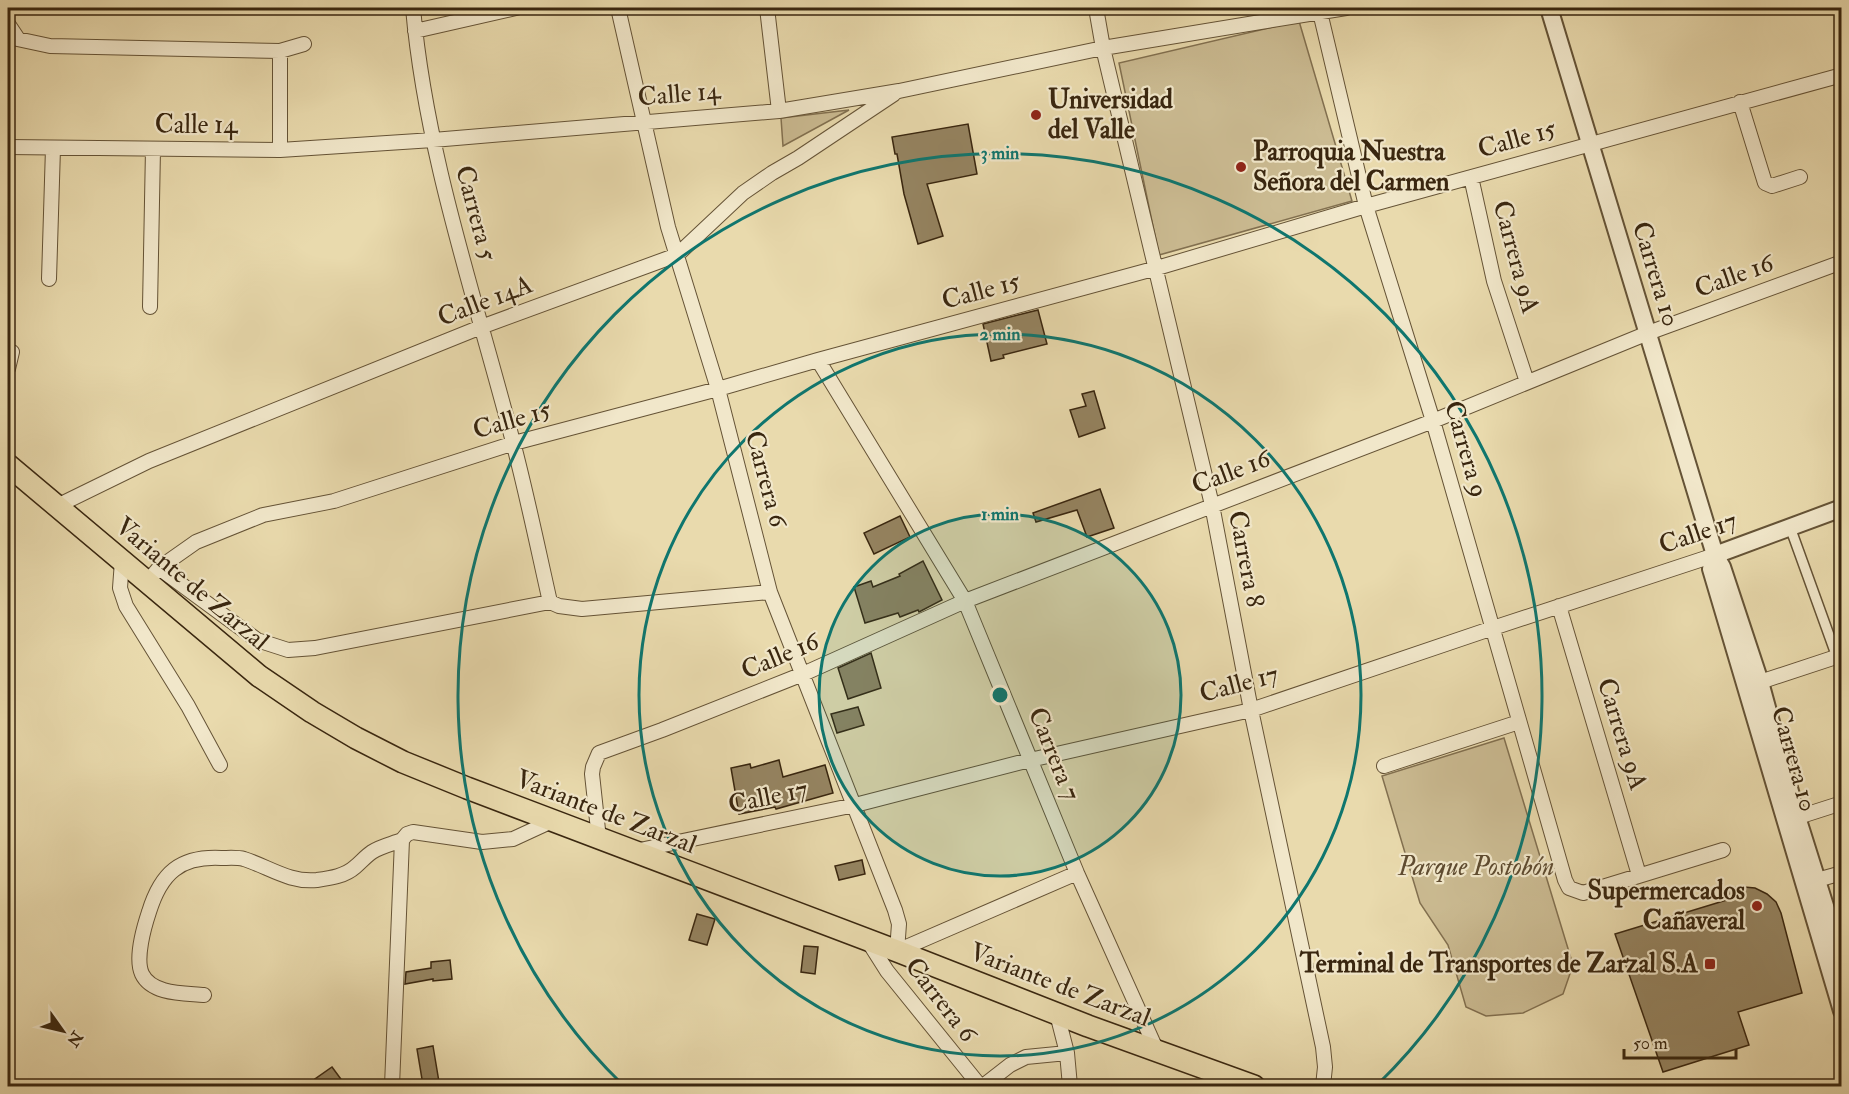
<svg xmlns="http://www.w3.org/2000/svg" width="1849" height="1094" viewBox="0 0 1849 1094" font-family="'IM FELL Double Pica',serif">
	<rect width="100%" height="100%" fill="#e9daad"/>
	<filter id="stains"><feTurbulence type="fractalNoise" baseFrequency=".00333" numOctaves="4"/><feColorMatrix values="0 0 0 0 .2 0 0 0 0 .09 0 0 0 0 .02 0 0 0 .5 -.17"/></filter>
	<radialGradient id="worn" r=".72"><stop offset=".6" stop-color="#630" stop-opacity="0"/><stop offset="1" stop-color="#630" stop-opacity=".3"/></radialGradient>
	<!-- green -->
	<path fill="#cbbb92" stroke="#827050" stroke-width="1.5" d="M1299 21 1352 201 1159 255 1119 63Z
		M849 110 783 146 781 118Z
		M1504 738 1573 965 1563 994 1523 1013 1486 1016 1466 1007 1448 945 1420 903 1382 776Z"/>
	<!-- building -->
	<path fill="#958461" stroke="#39260f" stroke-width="1.5" d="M968 124 977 174 927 184 943 236 918 244 904 194 897 154H895L892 137Z
		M1038 310 1047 344 1003 355 1004 358 991 361 983 324Z
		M1094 391 1105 428 1079 437 1070 410 1086 406 1082 394Z
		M1100 489 1114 528 1087 537 1077 510 1036 522 1033 513Z
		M900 516 910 537 874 554 864 533Z
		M923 561 942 600 919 612 918 610 900 617 898 613 865 623 854 587 871 581 873 587 900 576 899 574Z
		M871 653 881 688 848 699 838 668Z
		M858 707 864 725 837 733 831 714Z
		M779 760 783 777 825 765 833 793 776 809 775 807 739 814 731 768 750 764 751 768Z
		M862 860 865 874 839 880 835 866Z
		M1744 887 1755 888 1767 894 1776 902 1781 913 1802 993 1738 1012 1749 1045 1663 1072 1615 934 1730 899 1727 888Z
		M697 914 715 919 707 945 689 940Z
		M804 946 818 947 815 974 801 972Z
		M450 960 452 979 433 981V979L405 984 406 972 431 968V962Z
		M433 1046 439 1082 423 1085 417 1049Z
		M332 1067 346 1086H321L315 1079Z"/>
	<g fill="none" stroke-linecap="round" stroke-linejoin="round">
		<!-- pedestrian casing -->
		<g stroke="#655336" stroke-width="12">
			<path id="pedestrian" d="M1790 527 1842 671"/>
		</g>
		<!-- minor casing -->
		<g stroke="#655336" stroke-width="16">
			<path id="minor" d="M413 8C426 156 476 299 513 442 527 495 538 549 550 602
				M618 8 668 227 718 389 770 592 895 910 899 924 897 951 1077 873
				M767 8 779 111
				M1096 8 1103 48 1212 505 1251 710 1323 1047 1325 1067 1323 1086
				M1319 8 1366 206 1433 421 1565 880 1569 888 1583 893 1723 850
				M8 24 18 39
				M415 31 516 8
				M8 37 50 46 280 51 304 44
				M280 51V150
				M1740 102 1765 183 1772 186 1800 177
				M8 147 280 150 433 140 779 111 899 91 1103 48 1346 8
				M1471 177 1494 281 1527 382
				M49 279 53 148
				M150 307 153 149
				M818 360 965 601 1077 873 1157 1051
				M8 369 12 352
				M57 506 149 461 481 327 677 255 743 193 772 173 798 158 894 94
				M122 561 120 588 126 606 188 706 220 765
				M159 568 257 640 288 650 315 648 550 602 559 606 582 609 770 592
				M147 582 159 568 196 542 263 515 334 501 514 443 718 389 818 360 1157 268 1366 206 1842 75
				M1559 606 1639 875
				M1760 682 1842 655
				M1384 766 1519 722
				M1789 820 1842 803
				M599 839 592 774 593 767 599 753 662 730 803 674 965 601 1433 421 1648 333 1842 262
				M635 851 855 805 1030 760 1251 710 1493 628 1715 555
				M1817 880 1842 873
				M868 941 887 971 980 1086
				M204 995C186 993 152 995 142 974 135 959 144 927 149 912 161 873 180 856 221 858 228 858 237 857 244 859 269 867 290 883 317 880 331 878 345 876 355 867 361 862 366 856 372 852 381 846 392 844 402 840
				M1057 1014 1067 1053 1070 1086
				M392 1086 402 840 407 834 413 832 482 842 513 839 552 821
				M983 1086 1010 1065 1026 1057 1067 1053"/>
		</g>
		<!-- tertiary casing -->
		<g stroke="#655336" stroke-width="20">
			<path id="tertiary" d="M1549 8 1715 555 1722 567 1760 682 1797 817 1842 960
				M1715 555 1842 508
				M1714 559 1711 569 1842 1011"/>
		</g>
		<!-- primary casing -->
		<g stroke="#39260f" stroke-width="24">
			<path id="primary" d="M8 465 259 676 312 712 356 738 403 762 467 788 897 951 1088 1026 1254 1086"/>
		</g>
		<!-- pedestrian -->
		<use href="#pedestrian" stroke="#f1e7ca" stroke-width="9"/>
		<!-- minor -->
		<use href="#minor" stroke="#f1e7ca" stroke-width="14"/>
		<!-- tertiary -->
		<use href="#tertiary" stroke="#f1e7ca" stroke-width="16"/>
		<!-- primary -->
		<use href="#primary" stroke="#e9daad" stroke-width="21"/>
	</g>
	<!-- distance rings -->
	<circle cx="1000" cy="695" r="181" fill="#0f766e" fill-opacity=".12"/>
	<g fill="none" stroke="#0f766e" stroke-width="3">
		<circle cx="1000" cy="695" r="181"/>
		<circle cx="1000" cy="695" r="361"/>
		<path d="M623 1085A542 542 0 1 1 1377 1085"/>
	</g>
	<!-- markers -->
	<g fill="#8f2418" stroke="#f1e7ca" stroke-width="2">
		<circle cx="1036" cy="115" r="6"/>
		<circle cx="1241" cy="167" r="6"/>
		<circle cx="1757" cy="906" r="6"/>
		<rect x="1704" y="958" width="12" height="12" rx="3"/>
	</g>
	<g text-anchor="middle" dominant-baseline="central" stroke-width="4.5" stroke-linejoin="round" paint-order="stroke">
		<!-- street labels -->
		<g font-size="26" fill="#39260f" stroke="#f1e7ca">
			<text transform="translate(679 94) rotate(-5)">Calle 14</text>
			<text x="196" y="125">Calle 14</text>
			<text transform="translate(1517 139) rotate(-16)">Calle 15</text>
			<text transform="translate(476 213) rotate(75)">Carrera 5</text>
			<text transform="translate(1516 257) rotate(75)">Carrera 9A</text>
			<text transform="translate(1656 274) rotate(73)">Carrera 10</text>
			<text transform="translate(1734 276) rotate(-20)">Calle 16</text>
			<text transform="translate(981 291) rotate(-15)">Calle 15</text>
			<text transform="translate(485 301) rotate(-21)">Calle 14A</text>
			<text transform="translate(512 420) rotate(-16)">Calle 15</text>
			<text transform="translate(1466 449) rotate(74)">Carrera 9</text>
			<text transform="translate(1231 472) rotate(-21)">Calle 16</text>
			<text transform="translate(766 479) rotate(75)">Carrera 6</text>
			<text transform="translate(1698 533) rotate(-19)">Calle 17</text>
			<text transform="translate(1246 559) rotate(79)">Carrera 8</text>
			<text transform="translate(192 584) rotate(40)">Variante de Zarzal</text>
			<text transform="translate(780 656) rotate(-23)">Calle 16</text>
			<text transform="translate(1239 684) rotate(-15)">Calle 17</text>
			<text transform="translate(1622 734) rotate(73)">Carrera 9A</text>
			<text transform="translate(1054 754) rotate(68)">Carrera 7</text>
			<text transform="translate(1794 759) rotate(74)">Carrera 10</text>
			<text transform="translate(768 797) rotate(-12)">Calle 17</text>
			<text transform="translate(606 812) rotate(21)">Variante de Zarzal</text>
			<text transform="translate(1060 985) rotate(21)">Variante de Zarzal</text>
			<text transform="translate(941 1000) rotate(52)">Carrera 6</text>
		</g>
		<!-- poi labels -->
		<g font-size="26" font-weight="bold" fill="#39260f" stroke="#f1e7ca" text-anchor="start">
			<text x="1048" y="100">Universidad<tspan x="1048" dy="30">del Valle</tspan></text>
			<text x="1253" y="152">Parroquia Nuestra<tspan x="1253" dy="30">Señora del Carmen</tspan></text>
			<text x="1745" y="891" text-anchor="end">Supermercados<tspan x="1745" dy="30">Cañaveral</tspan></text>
			<text x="1698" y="964" text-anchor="end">Terminal de Transportes de Zarzal S.A</text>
		</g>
		<!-- park labels -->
		<g font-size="26" font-style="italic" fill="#5e4b30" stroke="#f1e7ca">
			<text x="1476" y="867">Parque Postobón</text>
		</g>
	</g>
	<circle cx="1000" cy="695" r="9" fill="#0f766e" stroke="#f1e7ca" stroke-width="3"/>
	<g font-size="18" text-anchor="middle" font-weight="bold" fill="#0f766e" stroke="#f1e7ca" stroke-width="4.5" stroke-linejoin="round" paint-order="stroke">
		<text x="1000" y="159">3 min</text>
		<text x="1000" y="340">2 min</text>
		<text x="1000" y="520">1 min</text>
	</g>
	<!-- margin -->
	<rect width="1849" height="1094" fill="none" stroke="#e9daad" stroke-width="30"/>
	<rect x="9" y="9" width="1831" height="1076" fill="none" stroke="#39260f" stroke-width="3"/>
	<rect x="15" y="15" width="1819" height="1064" fill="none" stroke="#39260f" stroke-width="1.5"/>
	<!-- north arrow -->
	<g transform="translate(63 1031) rotate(124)" stroke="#f1e7ca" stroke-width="4.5" paint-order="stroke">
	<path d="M0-4.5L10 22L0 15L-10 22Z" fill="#39260f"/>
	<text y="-9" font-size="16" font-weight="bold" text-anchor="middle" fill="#39260f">N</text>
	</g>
	<!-- scale -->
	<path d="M1624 1049v9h112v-9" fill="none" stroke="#39260f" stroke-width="3"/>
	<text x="1633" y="1049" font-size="18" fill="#39260f" stroke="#f1e7ca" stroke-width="4.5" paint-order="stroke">50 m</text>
	<rect width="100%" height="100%" filter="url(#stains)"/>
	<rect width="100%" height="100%" fill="url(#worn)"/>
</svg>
